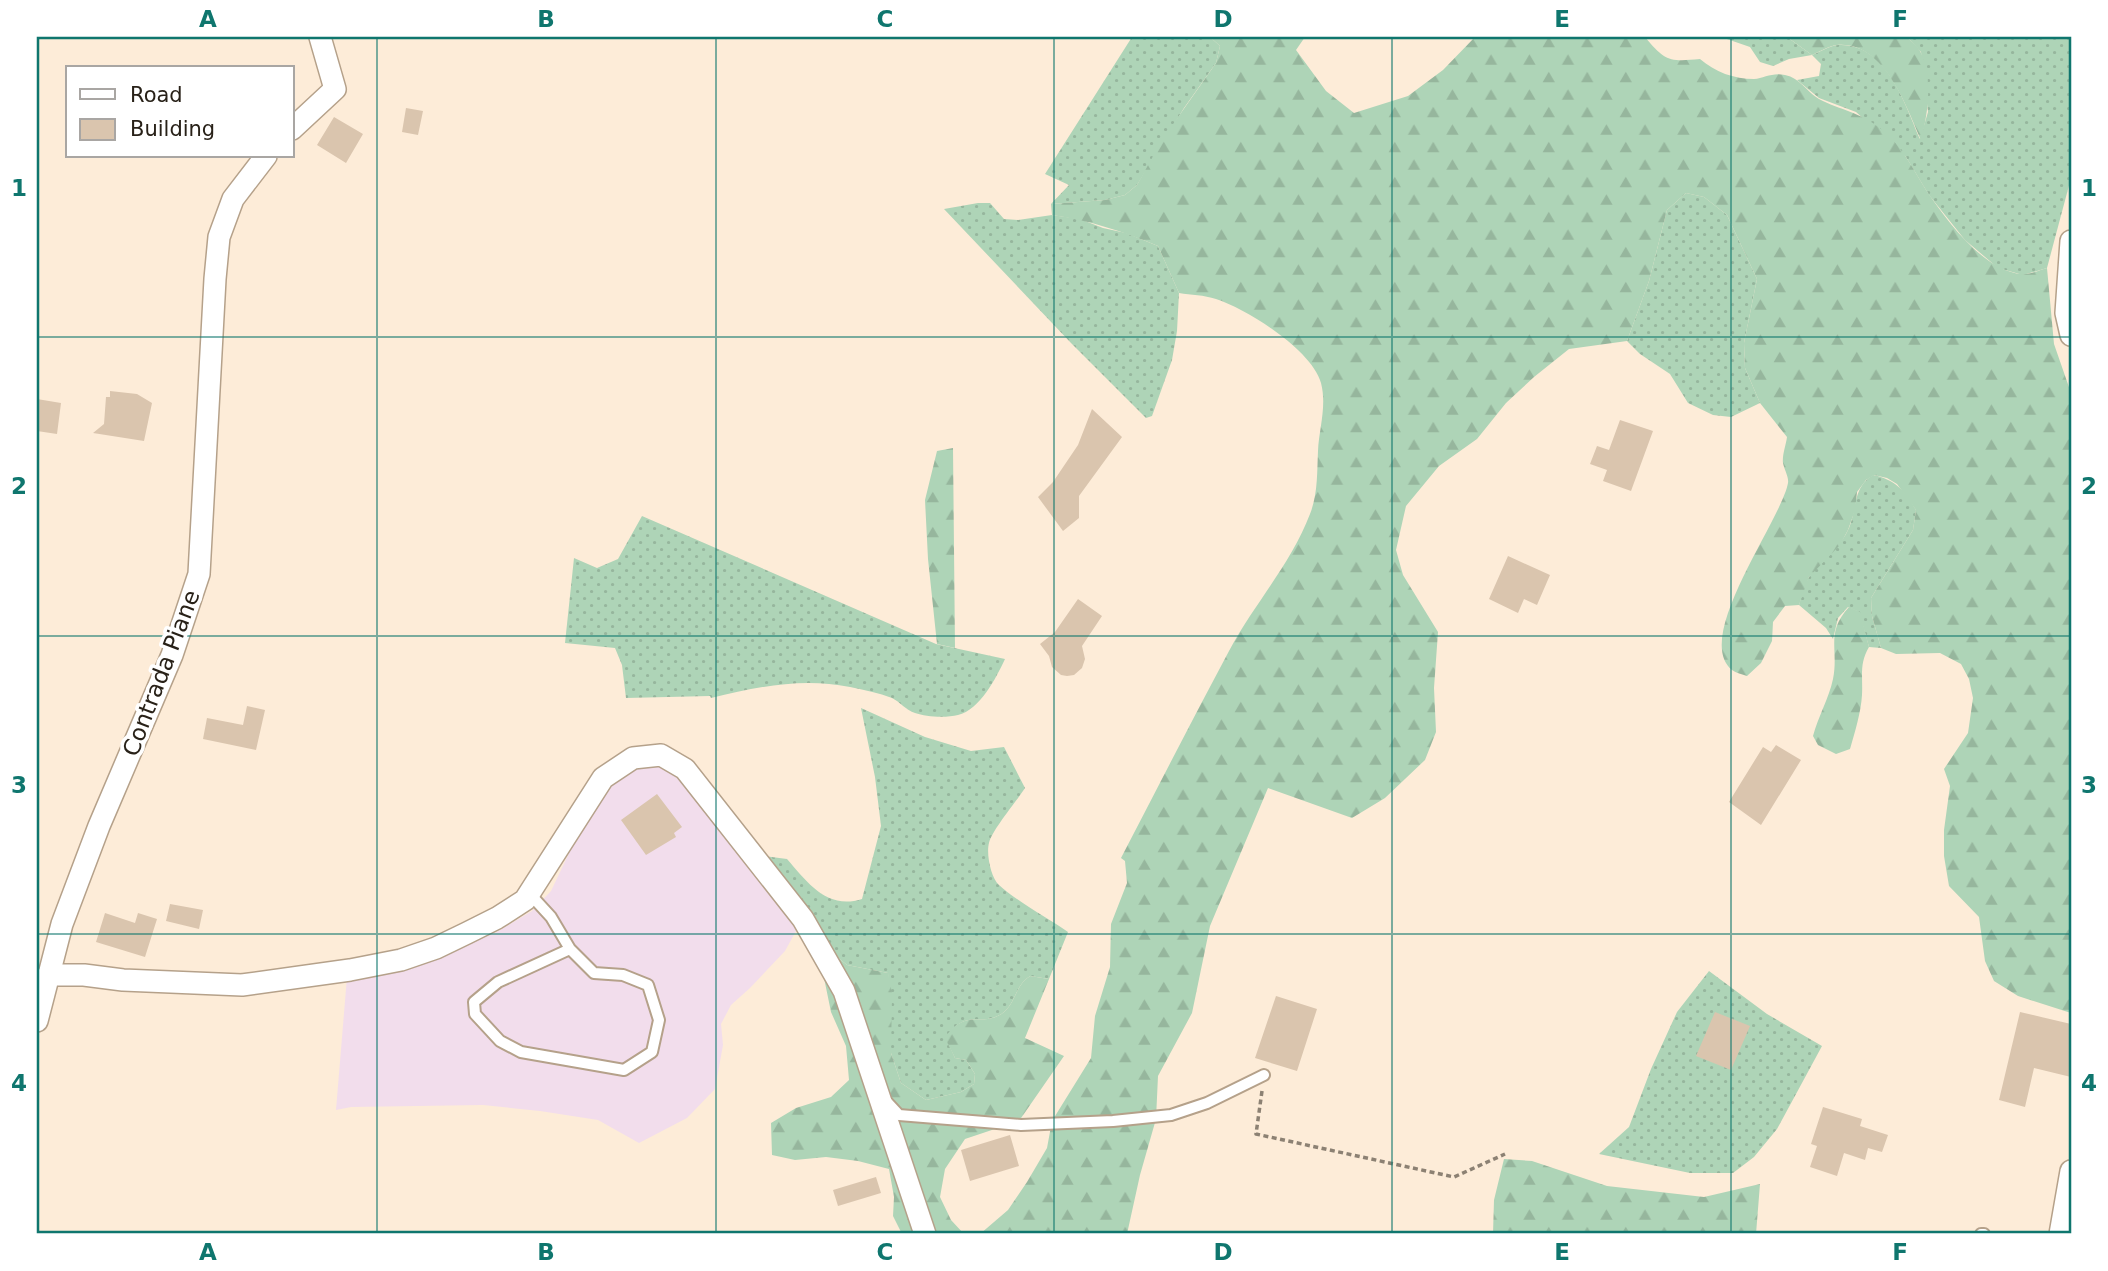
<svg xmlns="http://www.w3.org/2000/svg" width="2108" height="1271" viewBox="0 0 2108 1271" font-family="'DejaVu Sans',sans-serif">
	<defs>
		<pattern id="grass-dots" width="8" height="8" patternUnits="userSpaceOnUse" patternTransform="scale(1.75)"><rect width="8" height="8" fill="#aed4b7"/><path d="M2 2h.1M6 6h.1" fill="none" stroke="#96b69d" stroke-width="1.8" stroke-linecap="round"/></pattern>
		<pattern id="forest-firs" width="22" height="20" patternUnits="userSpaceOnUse" patternTransform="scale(1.75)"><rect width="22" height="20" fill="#aed4b7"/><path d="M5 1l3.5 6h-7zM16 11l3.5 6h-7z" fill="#96b69d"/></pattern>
	</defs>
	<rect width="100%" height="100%" fill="#fdecd8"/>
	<!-- industrial -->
	<path fill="#f2ddec" d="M638 764 660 766 681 778 795 919 796 931 785 951 750 988 731 1005 721 1024 723 1045 715 1089 687 1118 639 1143 598 1120 540 1111 483 1105 351 1107 336 1110 347 977 445 953 495 933 532 911 551 891 581 828 614 781Z"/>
	<!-- grass -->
	<path fill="url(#grass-dots)" d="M1132 37H1210L1220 46 1216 63 1184 108 1137 185 1125 195 1105 200 1051 204 1069 185 1045 174Z
		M1721 37H1787L1812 55C1820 52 1829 46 1838 45 1886 42 1905 104 1920 139L1928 112 1921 52 1907 37H2071V178L2047 268 2023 275 1998 268 1965 240 1929 195 1906 157 1856 112 1819 98 1797 80 1819 76 1821 64 1812 55 1789 59 1773 66 1760 62 1750 47Z
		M1686 193 1704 197 1727 215 1757 279 1744 343 1745 368 1760 403 1731 417 1713 415 1688 403 1670 374 1640 354 1627 341 1649 281 1667 210Z
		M978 203H990L1004 219 1018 220 1052 215 1080 219 1103 228 1126 233 1158 246 1179 293 1177 331 1172 360 1152 416 1146 418 1071 343 944 209Z
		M1873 475C1895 479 1906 492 1916 510L1913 530 1871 598 1872 616 1881 648 1869 647 1859 612 1848 607 1838 618 1833 639 1826 628 1799 605C1802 595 1805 582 1811 574 1824 558 1841 547 1849 528 1857 508 1853 487 1873 475Z
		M642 516 936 644 1005 659C996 678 980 710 958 715 946 718 926 717 915 713 906 710 900 702 892 698 879 693 864 690 850 687 801 677 758 687 711 698L710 696 626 698 622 665 615 648 565 643 574 558 597 568 618 559Z
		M861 708 925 737 971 751 1004 747 1025 788C1016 802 992 830 989 843 986 854 991 878 999 885 1015 900 1049 919 1068 932L1049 979 1030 976C1015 986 1016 1002 1004 1012 983 1029 966 1006 946 1038L955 1058 966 1060 975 1074 974 1084 961 1092 926 1100 901 1083 891 1053 888 973 847 965 831 952 764 856 787 859C808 883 827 910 862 899L881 826 875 777Z
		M1709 971 1767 1014 1822 1046 1777 1129 1754 1157 1733 1173H1690L1599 1154 1629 1127 1651 1069 1677 1012Z"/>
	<!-- forest -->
	<path fill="url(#forest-firs)" d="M1210 37H1305L1296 50 1326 91 1354 113 1408 96 1443 70 1475 37H1645C1665 61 1669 62 1700 59 1715 72 1734 79 1754 79 1764 78 1773 72 1785 75 1800 78 1807 92 1819 99 1840 110 1860 112 1881 129 1902 145 1914 171 1928 193 1947 221 1985 272 2022 274 2029 275 2040 270 2047 268L2054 344 2071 393V1013L2018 996 1994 981 1985 961 1979 917 1949 886 1944 856V830L1950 786 1944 769 1968 733 1973 698 1969 679 1961 664 1940 653 1896 654 1881 648 1872 616 1871 598 1913 530 1916 510 1897 484 1887 478 1874 475 1866 480 1857 492 1855 510 1848 530 1840 545 1809 577 1799 605 1785 606 1773 622 1772 641 1761 663 1747 676C1742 674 1736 673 1732 670 1692 638 1781 521 1788 483 1789 477 1784 469 1783 463 1782 455 1786 445 1787 437L1760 403 1745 368 1744 343 1757 279 1727 215 1704 197 1686 193 1667 210 1649 281 1627 341 1569 349 1534 377 1506 403 1477 439 1439 466 1406 506 1396 550 1403 575 1438 632 1434 688 1436 732 1425 760 1385 798 1352 818 1268 788 1210 926 1192 1013 1158 1076 1156 1119 1140 1175 1127 1234H980L1008 1210 1027 1182 1047 1148 1052 1121 1091 1058 1095 1016 1110 967 1111 924 1127 883 1125 861 1121 858C1157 789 1192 720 1229 651 1254 604 1291 564 1310 514 1318 494 1317 472 1318 451 1319 429 1327 406 1321 383 1312 350 1247 309 1216 299 1204 295 1191 295 1179 293L1158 246C1124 232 1089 220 1052 215L1051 204 1105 200 1125 195 1137 185 1162 140 1216 63 1220 46Z
		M1787 37H1907C1911 42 1919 47 1921 53 1933 79 1928 114 1921 140 1906 106 1884 41 1837 45 1829 46 1819 52 1812 55Z
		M953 448 955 648 937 644 928 559 925 500 937 451Z
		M1849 607 1860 612 1869 647C1859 664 1863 676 1862 695 1861 712 1855 732 1850 749L1836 754 1818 745 1813 736C1818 717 1829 698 1833 679 1839 649 1825 633 1849 607Z
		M831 952 847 965 888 973 892 993 891 1053 901 1083 926 1100 961 1092 974 1084 975 1074 966 1060 955 1058 945 1038C966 1006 983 1029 1004 1012 1016 1002 1015 986 1030 976L1049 979 1025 1038 1064 1056 1019 1121 965 1139 945 1169 940 1197 951 1220 964 1234H902L893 1216 894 1197 889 1169 858 1161 826 1157 795 1160 772 1155 771 1123 796 1108 831 1097 849 1080 846 1046 831 1012 823 973Z
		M1504 1159 1532 1161 1607 1186 1704 1197 1760 1184 1756 1234H1493L1494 1200Z"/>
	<!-- building -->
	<path fill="#dac5ae" d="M406 108 423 111 418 135 402 132Z
		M334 117 363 134 346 163 317 145Z
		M110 391 137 394 152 403 144 441 93 433 104 424 106 397H110Z
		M37 399 61 403 57 434 37 431Z
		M1092 409 1122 437 1079 496V518L1063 531 1038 497 1053 482 1078 445Z
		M1620 420 1653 431 1631 491 1603 481 1607 470 1590 464 1597 446 1609 450Z
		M1508 556 1550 575 1537 605 1524 599 1518 613 1489 599Z
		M1078 599 1102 616 1082 646 1085 659 1082 668 1074 675 1067 676 1061 675 1052 667 1049 656 1040 644 1055 632Z
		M247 706 265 710 256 750 203 739 207 718 243 725Z
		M1776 745 1801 760 1761 825 1729 802 1763 747 1771 752Z
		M657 794 682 827 674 833 676 837 646 855 621 820Z
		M170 904 203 910 199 929 166 921Z
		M105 913 135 923 138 913 157 919 145 957 96 942Z
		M1276 996 1317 1009 1297 1071 1255 1058Z
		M1715 1012 1750 1026 1731 1070 1696 1056Z
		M2020 1012 2071 1024V1077L2034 1068 2025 1107 1999 1100Z
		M1823 1107 1862 1119 1860 1126 1888 1135 1882 1152 1868 1148 1865 1160 1844 1153 1837 1176 1810 1167 1817 1146 1811 1144Z
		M1010 1135 1019 1166 970 1181 961 1150Z
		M876 1177 881 1193 838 1206 833 1190Z"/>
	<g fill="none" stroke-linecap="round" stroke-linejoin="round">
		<!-- lane casing -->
		<g stroke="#b5a18a" stroke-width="14">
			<path id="lane" d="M529 893 551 917 570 949 594 973 623 975 648 985 659 1020 652 1052 624 1070 521 1052 500 1041 475 1014 474 1002 498 982 570 949
				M886 1101 899 1115 1021 1125 1113 1121 1171 1115 1207 1103 1264 1075
				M1981 1234H1984"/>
		</g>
		<!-- street casing -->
		<g stroke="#b5a18a" stroke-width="24">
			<path id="street" d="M292 129 335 89 320 37
				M2071 241 2066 313 2071 335
				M48 975H84L123 980 242 985 350 970 401 960 436 948 467 933 497 918 525 900 603 778 633 758 661 755 685 769 803 919 844 991 925 1234
				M37 1021 62 924 99 826 172 655 199 574 215 279 219 237 233 199 266 156
				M2060 1234 2071 1171"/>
		</g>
		<!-- path -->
		<path stroke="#8c8173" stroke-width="3.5" stroke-dasharray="5 3.5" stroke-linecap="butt" d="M1262 1091 1256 1134 1454 1177 1505 1154"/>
		<!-- lane -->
		<use href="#lane" stroke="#fff" stroke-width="10"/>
		<!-- street -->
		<use href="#street" stroke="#fff" stroke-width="21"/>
	</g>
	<!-- grid -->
	<path fill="none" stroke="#0f766e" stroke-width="2" stroke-opacity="0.55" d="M377 37V1234M716 37V1234M1054 37V1234M1392 37V1234M1731 37V1234M37 337H2071M37 636H2071M37 934H2071"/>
	<g text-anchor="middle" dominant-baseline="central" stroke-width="7" stroke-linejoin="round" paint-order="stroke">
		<!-- street labels -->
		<g font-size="23" fill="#282118" stroke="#fff">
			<text transform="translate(161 673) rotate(-69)">Contrada Piane</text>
		</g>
	</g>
	<!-- border -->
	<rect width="2108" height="1271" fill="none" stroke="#ffffff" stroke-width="77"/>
	<!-- legend -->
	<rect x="66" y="66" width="228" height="91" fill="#ffffff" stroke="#a9a6a3" stroke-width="2"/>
	<rect x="80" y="89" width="35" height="10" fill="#ffffff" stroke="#a9a6a3" stroke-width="2"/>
	<text x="130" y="102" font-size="21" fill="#282118">Road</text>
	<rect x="80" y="119" width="35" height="21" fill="#dac5ae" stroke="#a9a6a3" stroke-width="2"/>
	<text x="130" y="136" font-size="21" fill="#282118">Building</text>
	<rect x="38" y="38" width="2032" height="1194" fill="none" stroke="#0f766e" stroke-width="2.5"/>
	<g font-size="23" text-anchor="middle" font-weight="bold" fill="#0f766e">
		<text x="208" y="27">A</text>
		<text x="546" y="27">B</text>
		<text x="885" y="27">C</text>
		<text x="1223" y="27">D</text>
		<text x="1562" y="27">E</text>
		<text x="1900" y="27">F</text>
		<text x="19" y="196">1</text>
		<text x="2089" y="196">1</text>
		<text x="19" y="494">2</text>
		<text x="2089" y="494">2</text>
		<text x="19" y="793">3</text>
		<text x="2089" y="793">3</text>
		<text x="19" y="1091">4</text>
		<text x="2089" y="1091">4</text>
		<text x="208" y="1260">A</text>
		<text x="546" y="1260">B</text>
		<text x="885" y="1260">C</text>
		<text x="1223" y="1260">D</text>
		<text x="1562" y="1260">E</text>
		<text x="1900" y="1260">F</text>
	</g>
</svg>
